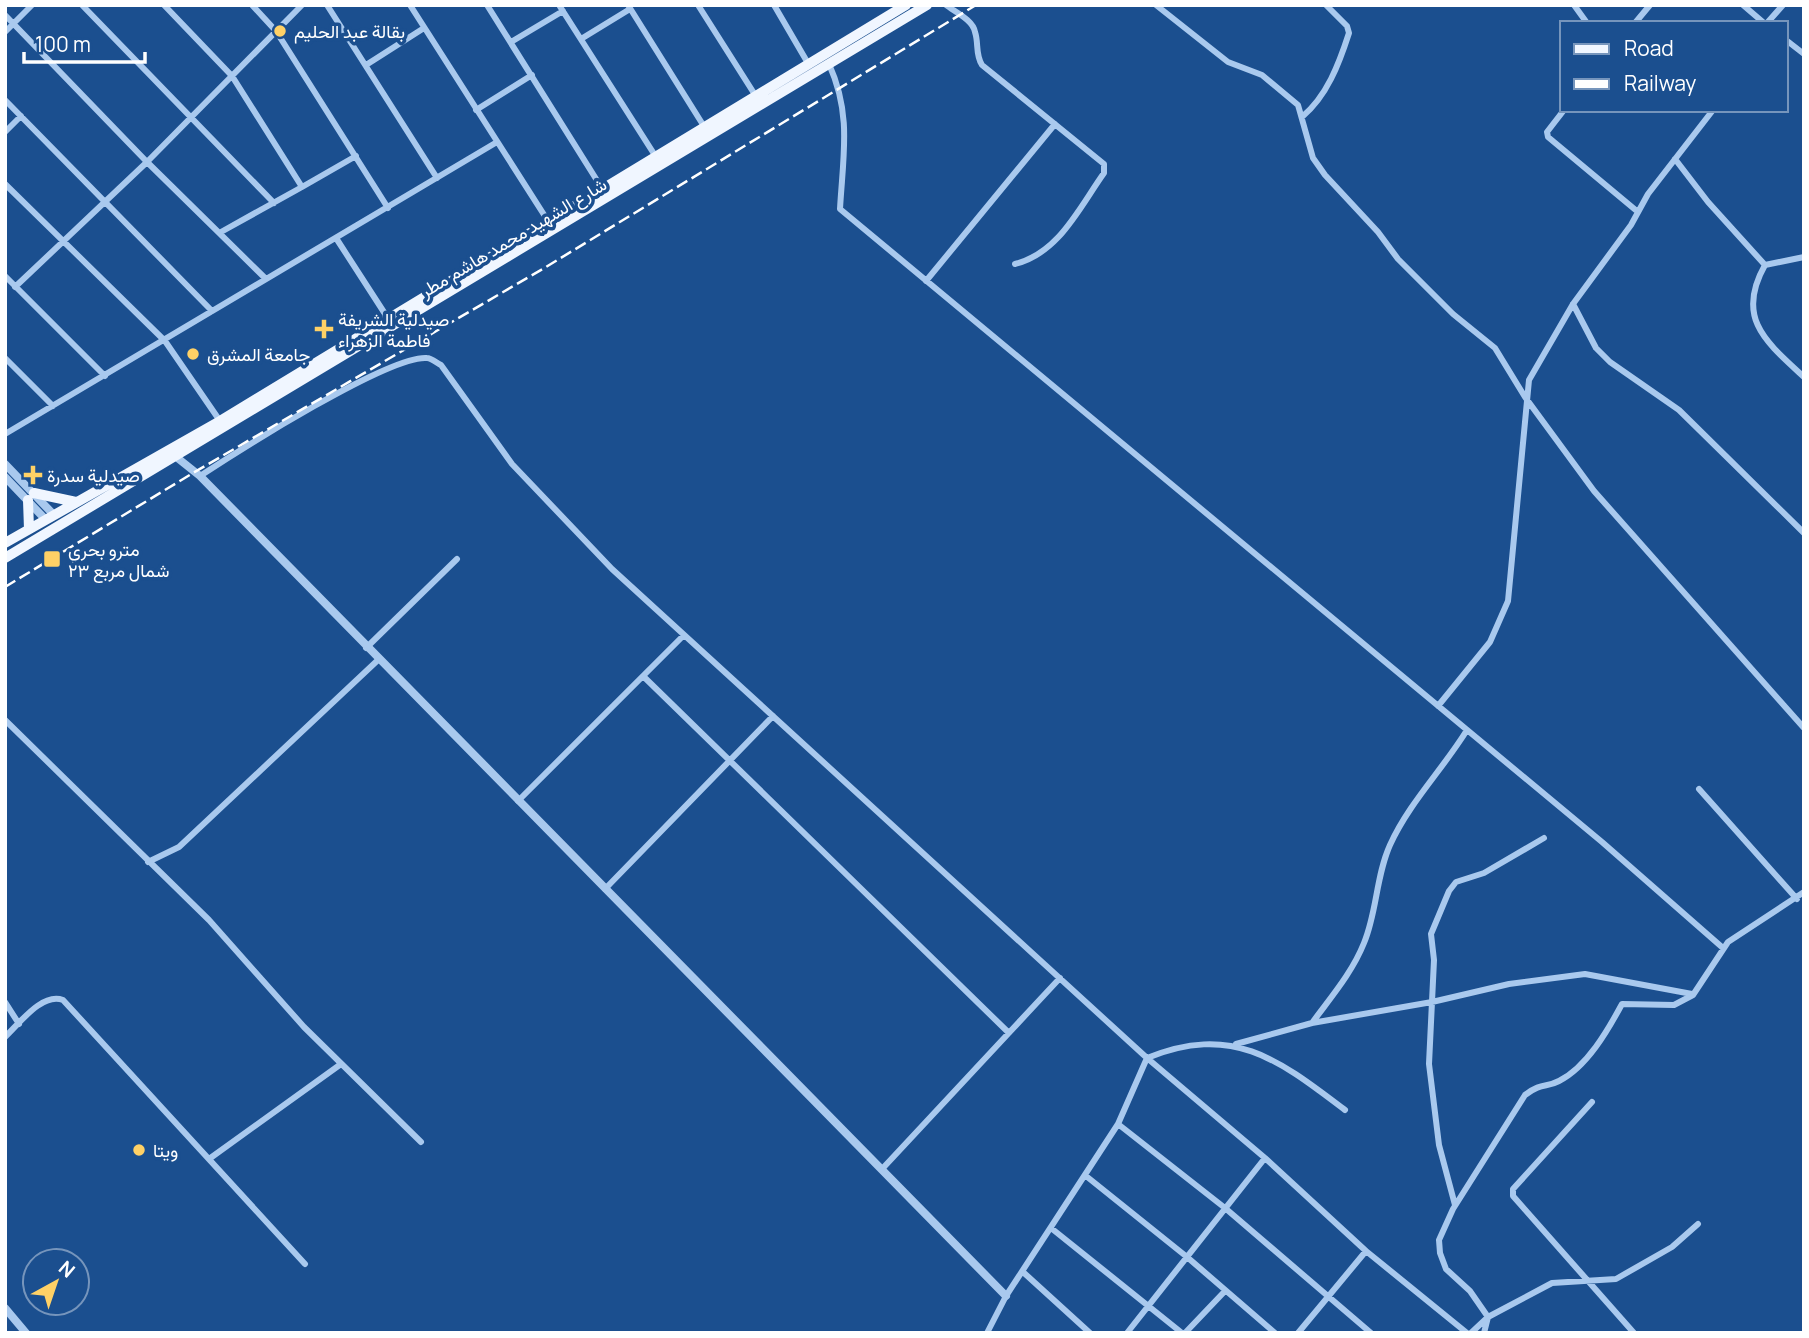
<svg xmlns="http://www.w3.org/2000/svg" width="1809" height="1338" viewBox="0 0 1809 1338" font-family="Manrope,Vazirmatn,sans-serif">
	<rect width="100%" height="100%" fill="#1b4f8f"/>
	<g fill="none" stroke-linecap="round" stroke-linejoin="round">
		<!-- minor -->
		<path stroke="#a9c9ee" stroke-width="6" d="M82 5 274 203
			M164 5 232 76 302 187 221 232
			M252 5 276 31 388 208
			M327 5 437 178
			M410 5 548 221
			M487 5 603 190
			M559 5 656 157
			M628 5 705 128
			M698 5 757 98
			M774 5 809 65
			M946 5C955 12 973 20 975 32 979 44 975 54 982 65L1104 164V173C1079 208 1059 253 1015 264
			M1156 5 1228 62 1262 75 1298 105 1313 158 1325 175 1378 232 1398 259 1453 314 1495 348 1525 397 1594 491 1804 728
			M1574 5 1587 23
			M1743 5 1764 23
			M5 15 147 162 266 279
			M1635 23 1650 5
			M1767 23 1783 5
			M5 32 32 5
			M581 39 630 9
			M1786 40 1804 54
			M511 42 563 11
			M829 64C852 115 843 155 840 209L1602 842 1723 948
			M366 65 424 28
			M5 100 212 311
			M476 110 532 75
			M1564 110 1547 132 1548 137 1638 212
			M1302 117C1327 96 1339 64 1349 33L1347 26 1326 5
			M5 132 21 116
			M1675 159 1708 202 1765 265 1804 257
			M5 184 165 341 220 421
			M302 187 356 156
			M336 238 389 320
			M1765 265C1735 318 1766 342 1804 377
			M5 276 105 376
			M926 281 1055 124
			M15 287 147 162 302 5
			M1573 304 1596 348 1610 362 1679 410 1804 533
			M5 358 53 406
			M5 434 497 142
			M200 476C238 451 389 355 427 358 431 358 437 363 441 365L512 464 612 569 1147 1058 1265 1158 1366 1251 1467 1333
			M366 648 457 559
			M643 676 1009 1033
			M1438 706 1490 642 1508 601 1529 380 1573 304 1631 225 1648 194 1713 110
			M5 720 209 920 304 1027 421 1142
			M1699 789 1797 899
			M518 801 684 635
			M148 862 179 847 378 660
			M605 889 773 716
			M5 1002 19 1024
			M1312 1023C1331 997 1352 973 1364 943 1377 912 1376 876 1390 845 1409 803 1443 769 1467 730
			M5 1037C19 1024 42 992 63 1000L305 1264
			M1236 1044 1312 1023 1432 1002 1509 984 1585 974 1692 994
			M1592 1102 1513 1189V1196L1634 1333
			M1118 1124 1225 1208 1371 1333
			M209 1159 341 1064
			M883 1168 1060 978
			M1086 1176 1187 1257 1275 1333
			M1455 1205 1439 1145 1429 1064 1434 960 1431 934 1449 891 1456 882 1484 873 1544 838
			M1051 1228 1182 1333
			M1023 1272 1090 1333
			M987 1333 1006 1296 1118 1124 1147 1058C1233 1023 1279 1060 1345 1110
			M1127 1333 1265 1158
			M1185 1333 1225 1291
			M1298 1333 1366 1251
			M1471 1333 1488 1317 1552 1283 1616 1279 1672 1247 1698 1224
			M1484 1333 1488 1317 1470 1291 1446 1269 1440 1253 1439 1240 1453 1209 1525 1095C1542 1082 1546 1088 1559 1081 1587 1067 1608 1030 1622 1004L1674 1005 1693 995 1728 942 1804 892"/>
		<!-- tertiary -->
		<path stroke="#a9c9ee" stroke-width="8" d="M175 456 200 476 1006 1296
			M5 464 53 514
			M5 477 45 519
			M5 1308 26 1333"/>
		<!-- primary -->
		<path stroke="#f0f6ff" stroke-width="10" d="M34 493 76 502
			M28 500 29 529
			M5 543 220 421 906 5
			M5 558 927 5"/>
		<!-- rail -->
		<path stroke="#fff" stroke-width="2.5" stroke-dasharray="12 5" stroke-linecap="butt" d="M5 587 193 473 546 267 976 5"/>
	</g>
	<!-- markers -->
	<g fill="#ffd166" stroke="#1b4f8f" stroke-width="2.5">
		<circle cx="280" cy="31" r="7"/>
		<path d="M320.5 318.5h7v7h7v7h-7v7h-7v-7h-7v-7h7z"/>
		<circle cx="193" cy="354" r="7"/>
		<path d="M29.5 464.5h7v7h7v7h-7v7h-7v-7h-7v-7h7z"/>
		<rect x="43" y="550" width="18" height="18" rx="3.5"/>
		<circle cx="139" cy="1150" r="7"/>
	</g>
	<g text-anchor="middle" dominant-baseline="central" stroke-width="7" stroke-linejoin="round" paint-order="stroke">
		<!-- poi labels -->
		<g font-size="18" fill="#fff" stroke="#1b4f8f" text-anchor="start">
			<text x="294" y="31">بقالة عبد الحليم</text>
			<text x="338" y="319">صيدلية الشريفة<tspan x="338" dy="21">فاطمة الزهراء</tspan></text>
			<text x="207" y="354">جامعة المشرق</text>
			<text x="47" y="475">صيدلية سدرة</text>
			<text x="68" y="549">مترو بحري<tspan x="68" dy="21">شمال مربع ٢٣</tspan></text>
			<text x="153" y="1150">ويتا</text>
		</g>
		<!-- street labels -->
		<g font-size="18" fill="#fff" stroke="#1b4f8f">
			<text transform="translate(513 237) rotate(-31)">شارع الشهيد محمد هاشم مطر</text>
		</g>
	</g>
	<!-- border -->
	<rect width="1809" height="1338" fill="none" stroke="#ffffff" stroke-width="14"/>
	<!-- legend -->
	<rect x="1560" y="21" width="228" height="91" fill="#1b4f8f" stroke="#7695bc" stroke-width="2"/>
	<rect x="1574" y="44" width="35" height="10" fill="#f0f6ff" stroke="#7695bc" stroke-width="2"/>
	<text x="1624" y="56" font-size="21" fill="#ffffff">Road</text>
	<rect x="1574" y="79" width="35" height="10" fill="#ffffff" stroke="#7695bc" stroke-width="2"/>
	<text x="1624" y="91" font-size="21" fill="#ffffff">Railway</text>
	<!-- north arrow -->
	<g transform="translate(56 1282) rotate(40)"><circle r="33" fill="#1b4f8f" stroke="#7695bc" stroke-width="2"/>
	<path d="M0-5L12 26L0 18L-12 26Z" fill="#ffd166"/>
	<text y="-10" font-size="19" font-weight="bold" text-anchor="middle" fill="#ffffff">N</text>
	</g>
	<!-- scale -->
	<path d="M24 52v10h121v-10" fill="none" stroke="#ffffff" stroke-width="3.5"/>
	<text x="35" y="52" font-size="21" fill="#ffffff" stroke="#1b4f8f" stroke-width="5" paint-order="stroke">100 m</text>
</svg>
